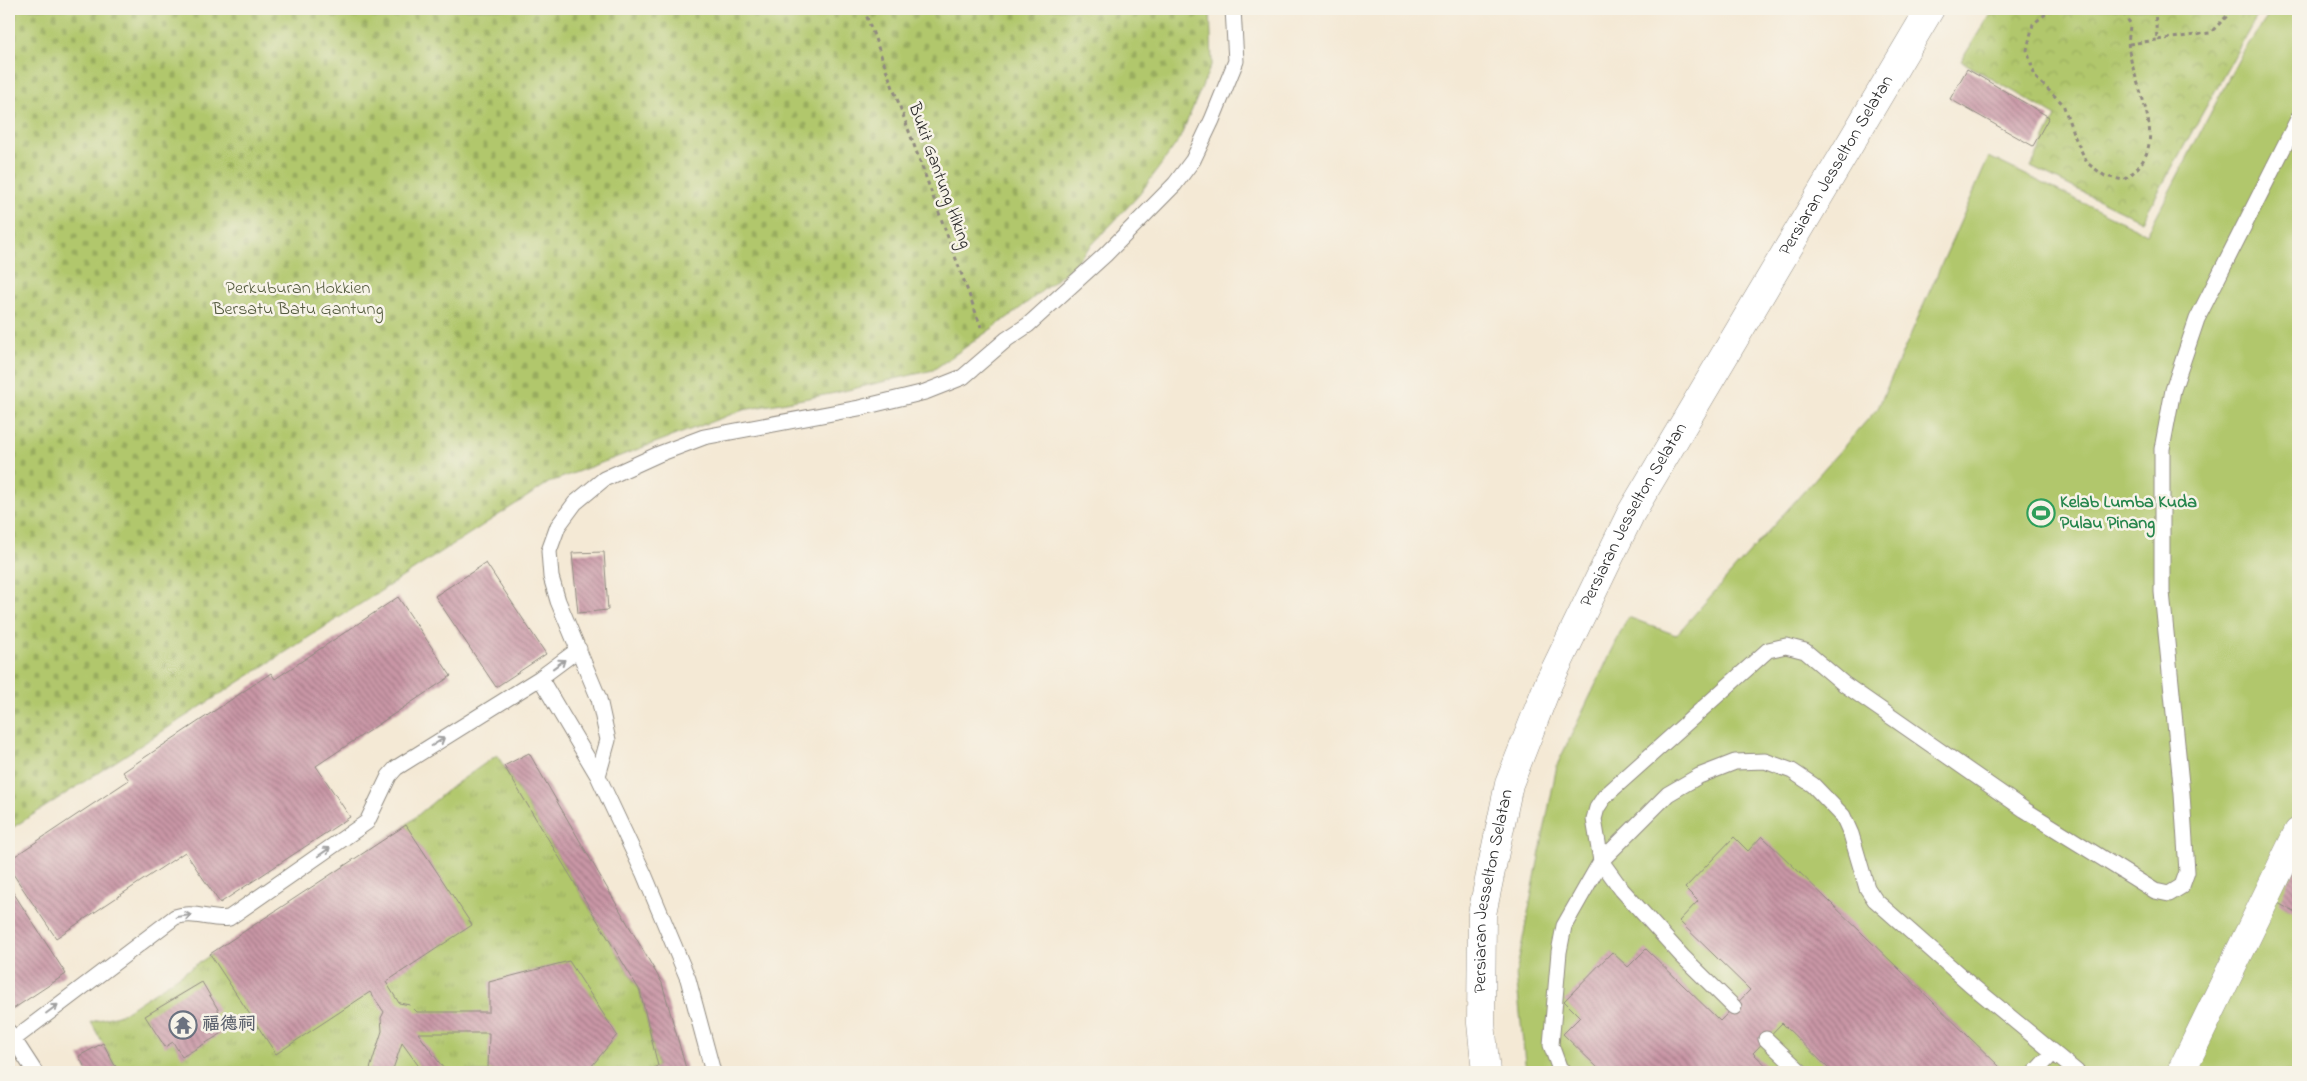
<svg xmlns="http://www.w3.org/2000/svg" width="2307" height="1081" viewBox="0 0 2307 1081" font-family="'Indie Flower','LXGW WenKai TC',sans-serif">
	<defs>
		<pattern id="grass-tufts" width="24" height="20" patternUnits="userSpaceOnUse" patternTransform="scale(1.25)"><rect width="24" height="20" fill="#b1c76c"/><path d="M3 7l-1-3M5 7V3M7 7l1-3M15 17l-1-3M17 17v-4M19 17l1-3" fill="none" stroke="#98ab5e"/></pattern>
		<pattern id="cemetery-stones" width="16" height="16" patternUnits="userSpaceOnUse" patternTransform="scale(1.25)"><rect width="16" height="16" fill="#b1c76c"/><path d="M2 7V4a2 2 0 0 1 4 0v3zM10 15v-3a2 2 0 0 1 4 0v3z" fill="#98ab5e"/></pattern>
		<pattern id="park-crowns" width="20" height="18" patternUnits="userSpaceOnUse" patternTransform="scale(1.25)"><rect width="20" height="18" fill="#b1c76c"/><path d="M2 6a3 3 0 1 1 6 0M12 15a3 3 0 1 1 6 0" fill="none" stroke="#98ab5e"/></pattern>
		<pattern id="building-back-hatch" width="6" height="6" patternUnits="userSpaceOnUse" patternTransform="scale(1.25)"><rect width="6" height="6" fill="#c996a6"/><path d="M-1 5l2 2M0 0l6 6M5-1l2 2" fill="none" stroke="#a37b87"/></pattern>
	</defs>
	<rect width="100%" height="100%" fill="#f7f3e8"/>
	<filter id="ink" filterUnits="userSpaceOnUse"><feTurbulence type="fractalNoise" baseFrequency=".02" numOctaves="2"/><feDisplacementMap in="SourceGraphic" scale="10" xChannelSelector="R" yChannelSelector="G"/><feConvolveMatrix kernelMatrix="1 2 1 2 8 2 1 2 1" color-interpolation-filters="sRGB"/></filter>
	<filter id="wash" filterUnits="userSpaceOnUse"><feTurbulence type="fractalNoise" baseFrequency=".0096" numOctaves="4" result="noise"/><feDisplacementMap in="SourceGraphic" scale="20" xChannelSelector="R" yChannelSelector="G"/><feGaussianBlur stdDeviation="1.12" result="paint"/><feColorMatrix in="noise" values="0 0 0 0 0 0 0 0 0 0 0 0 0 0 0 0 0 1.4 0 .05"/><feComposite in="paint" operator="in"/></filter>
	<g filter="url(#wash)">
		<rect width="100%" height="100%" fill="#f4e9d5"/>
		<!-- grass -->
		<path fill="url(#grass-tufts)" stroke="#6e794c" d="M497 755 640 991 658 1066 649 1072H121L114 1064 91 1022 122 1014 406 825 450 788Z"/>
		<!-- cemetery -->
		<path fill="url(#cemetery-stones)" stroke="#6e794c" d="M9 9H1210L1212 63 1179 140 1139 195 1067 271 1014 313 933 370 835 393 743 410 550 482 9 830Z"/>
		<!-- park -->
		<path fill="url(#park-crowns)" stroke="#6e794c" d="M1993 9H2261L2142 221 2031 167 2056 116 1961 61Z"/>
		<!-- garden -->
		<path fill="#b1c76c" stroke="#6e794c" d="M2273 9H2298V1072H1526L1516 974 1557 765 1628 617 1676 635 1878 408 1989 157 2147 234 2241 55Z"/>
		<g id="blocks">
			<!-- building -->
			<path fill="url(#building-back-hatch)" d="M1967 69 2049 117 2033 146 1950 99Z
				M604 552 608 610 578 613 572 553Z
				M486 563 546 654 496 687 435 596Z
				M398 597 451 676 316 766 350 817 220 903 185 852 56 938 9 868V860L129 780 123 772 271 673 275 679Z
				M529 753 662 983 687 1072H649L658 1066 640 991 504 766Z
				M406 825 472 925 386 982 399 1003 410 1005 417 1012H489V982L569 961 617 1035 587 1072H496L488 1069 489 1033H418L446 1072H423L402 1043 392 1072H369L382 1031 381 1018 384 1012 370 992 276 1054 210 954Z
				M1762 836 2001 1068 1996 1072H1832L1782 1023 1753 1053 1773 1072H1602L1563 1034 1580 1017 1564 1001 1612 952 1628 967 1646 949 1720 1021 1750 990 1679 921 1698 901 1685 888 1734 837 1748 851Z
				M2298 863V914L2278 903Z
				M9 886 66 974 13 1009 9 1003Z
				M202 982 219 1011 210 1016 221 1034 182 1057 173 1042 165 1047 145 1016Z
				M103 1043 114 1064 121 1072H87L79 1056Z"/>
		</g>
	</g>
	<g filter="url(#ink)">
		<use href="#blocks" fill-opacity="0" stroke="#908a80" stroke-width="1"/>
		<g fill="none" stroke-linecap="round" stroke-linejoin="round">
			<!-- lane casing -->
			<g stroke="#908a80" stroke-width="17">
				<path id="lane" d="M540 678 579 649
					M598 776 608 740 599 699 558 601 551 577 549 551 558 526 575 503 604 479 659 454 704 437 859 408 925 392 963 377 1007 339 1028 325 1105 255 1175 184 1193 160 1212 120 1236 61 1233 9
					M1734 1007 1682 956 1622 890 1601 861 1594 819 1597 808 1605 796 1768 650 1786 646 1805 651 1844 684 2025 810 2155 891 2169 894 2182 886 2187 872 2182 794 2162 592V449L2173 390 2197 319 2298 119
					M9 1032 35 1072
					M14 1039 175 917C193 910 211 921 229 918L367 822 389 776 396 768 540 678 598 776 644 874 688 979 713 1072
					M1766 1039 1801 1072
					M1563 1072 1559 1067 1551 1045 1559 952 1564 926 1601 861 1668 794 1699 776 1735 762 1765 761 1792 771 1813 785 1843 816 1851 834 1867 888 1875 900 1970 984 2077 1072
					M2035 1072 2053 1053"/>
			</g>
			<!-- street casing -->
			<g stroke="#908a80" stroke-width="29">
				<g id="street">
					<path id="s1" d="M1486 1072 1481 1023 1482 914 1509 784 1549 682 1631 513 1930 9"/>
					<path d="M2181 1072 2298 832"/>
				</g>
			</g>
			<!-- path -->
			<path stroke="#908a80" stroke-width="3" stroke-dasharray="4 4" stroke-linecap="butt" d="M864 9 981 327
				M2052 9 2033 24 2027 50 2035 77 2063 104 2073 133 2087 163 2105 176 2123 180C2175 147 2136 96 2129 50 2127 42 2130 32 2130 23L2120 9
				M2155 9 2157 40 2210 33 2227 16 2230 9
				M2129 44 2157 40"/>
			<!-- lane -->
			<use href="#lane" stroke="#fff" stroke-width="15"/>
			<!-- street -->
			<use href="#street" stroke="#fff" stroke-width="28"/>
		</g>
		<!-- one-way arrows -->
		<defs><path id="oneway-shaft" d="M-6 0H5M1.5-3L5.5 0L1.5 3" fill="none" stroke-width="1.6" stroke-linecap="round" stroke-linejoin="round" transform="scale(1.25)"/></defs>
		<g stroke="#a0a0a0">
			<use href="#oneway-shaft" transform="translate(559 664) rotate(-36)"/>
			<use href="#oneway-shaft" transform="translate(438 742) rotate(-32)"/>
			<use href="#oneway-shaft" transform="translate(324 852) rotate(-35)"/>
			<use href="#oneway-shaft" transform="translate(184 916) rotate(-8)"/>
			<use href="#oneway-shaft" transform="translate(52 1009) rotate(-37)"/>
		</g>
	</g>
	<!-- icons -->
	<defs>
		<g id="stadium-ring" transform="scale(1.4375)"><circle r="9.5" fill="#f7f3e8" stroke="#2e9e5b" stroke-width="1.5"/><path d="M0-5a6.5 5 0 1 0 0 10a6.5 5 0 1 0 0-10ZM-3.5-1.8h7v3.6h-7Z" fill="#2e9e5b"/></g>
		<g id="temple-ring" transform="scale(1.4375)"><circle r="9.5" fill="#f7f3e8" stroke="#6b7280" stroke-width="1.5"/><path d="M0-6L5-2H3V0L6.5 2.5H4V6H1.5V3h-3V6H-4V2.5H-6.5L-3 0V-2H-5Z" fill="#6b7280"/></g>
	</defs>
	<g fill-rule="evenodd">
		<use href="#stadium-ring" x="2041" y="513"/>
		<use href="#temple-ring" x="183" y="1025"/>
	</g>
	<g text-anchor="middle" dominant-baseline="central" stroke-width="5" stroke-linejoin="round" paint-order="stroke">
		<!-- street labels -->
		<g font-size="18" fill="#2b2b2b" stroke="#f7f3e8">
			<text stroke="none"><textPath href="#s1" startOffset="992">Persiaran Jesselton Selatan</textPath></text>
			<text transform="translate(939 176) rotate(70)">Bukit Gantung Hiking</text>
			<text stroke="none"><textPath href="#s1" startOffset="588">Persiaran Jesselton Selatan</textPath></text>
			<text stroke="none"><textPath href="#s1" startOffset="182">Persiaran Jesselton Selatan</textPath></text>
		</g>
		<!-- park labels -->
		<g font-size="18" fill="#535a3e" stroke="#f7f3e8">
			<text x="298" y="289">Perkuburan Hokkien<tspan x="298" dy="21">Bersatu Batu Gantung</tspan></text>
		</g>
		<!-- leisure labels -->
		<g font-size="18" font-weight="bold" fill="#27864d" stroke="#f7f3e8" text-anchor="start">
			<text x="2060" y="503">Kelab Lumba Kuda<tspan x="2060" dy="21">Pulau Pinang</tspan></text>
		</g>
		<!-- worship labels -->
		<g font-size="18" font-weight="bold" fill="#5b616d" stroke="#f7f3e8" text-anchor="start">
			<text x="202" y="1025">福德祠</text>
		</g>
	</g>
	<!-- margin -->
	<rect width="2307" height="1081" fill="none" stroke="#f7f3e8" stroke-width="30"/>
</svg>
